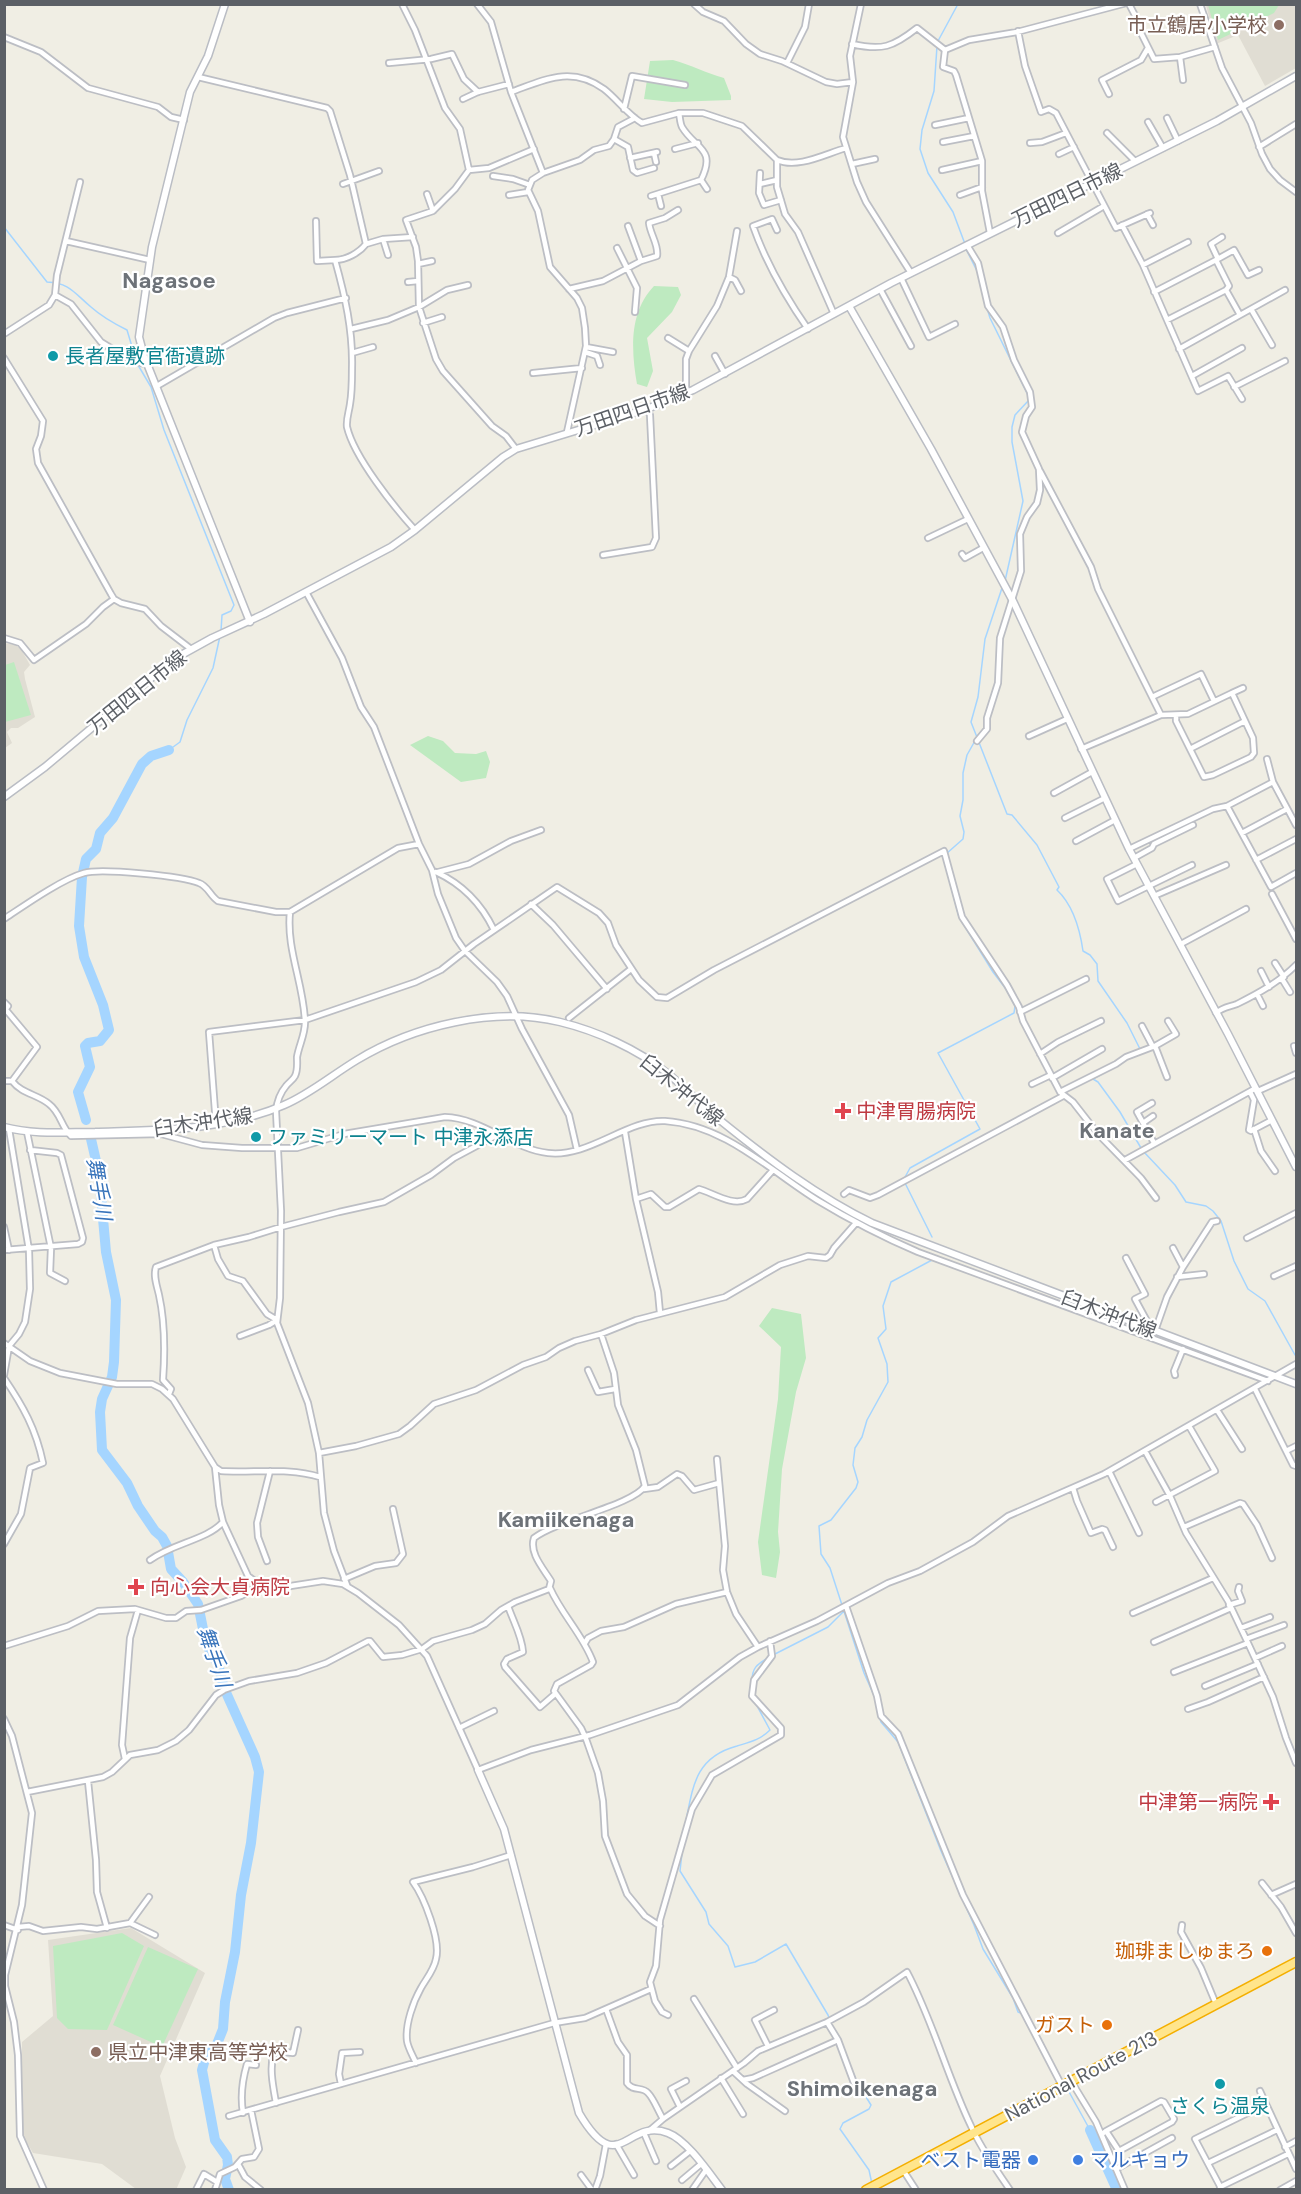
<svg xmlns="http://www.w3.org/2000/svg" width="1301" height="2194" viewBox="0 0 1301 2194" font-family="'DM Sans','Noto Sans JP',sans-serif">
	<rect width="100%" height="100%" fill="#f0eee4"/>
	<!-- education -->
	<path fill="#e0ddd3" d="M1206 5H1296V68L1265 86 1238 35 1216 44Z
		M4 643 16 645 22 651 30 665 24 672 25 679 35 717 18 728H11L7 732 12 743 5 748Z
		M131 1928 205 1973 160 2076 175 2138 186 2167 176 2190 136 2189 102 2164 33 2153 22 2134V2042L53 2016 48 1940Z"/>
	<!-- green -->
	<path fill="#beeac0" d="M1208 5V4L1279 5 1274 13 1218 40Z
		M673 60C691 65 706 73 724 78L731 96V100L672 102 644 99 650 61Z
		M654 286 678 287 681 295 672 312 647 338 653 371 647 387 637 384C631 350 629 312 654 286Z
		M14 662 31 715 5 722V665Z
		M428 736 443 741 455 753 476 754 486 751 490 762 486 778 461 782 410 745Z
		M772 1308 801 1314 806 1358 796 1392 782 1469 778 1532 780 1552 776 1578 762 1575 758 1542 778 1399 781 1347 759 1326Z
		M122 1933 144 1946 107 2030 68 2029 57 2018 53 1946Z
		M148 1947 198 1969 162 2047 113 2025Z"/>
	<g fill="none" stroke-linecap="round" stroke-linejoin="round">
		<!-- stream -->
		<path stroke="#a5d5ff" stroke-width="1.5" d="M938 41 958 4
			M937 46 934 91 922 130 920 149 928 173 953 212 965 244
			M4 227 47 282C70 283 74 293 91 307 101 316 115 324 127 330L136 360
			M966 249 977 271
			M987 308 990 318 1028 395
			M138 365 151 387 164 430 234 605 231 611 222 615 221 631
			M1005 581 1023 501 1012 442V427L1015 415 1029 400
			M1002 588 985 639 978 697 971 722 1007 814 1012 815 1037 845 1059 887 1057 890C1073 905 1080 930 1083 951L1090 955 1097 964 1098 981 1127 1023 1140 1049
			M169 750 180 742 187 720 213 668 220 636
			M946 854 963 839 964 832 960 816 963 800V773L967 755 976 739
			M1111 1069 1093 1079 1098 1082 1120 1112 1141 1148
			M1144 1152 1175 1185 1186 1202 1206 1206 1213 1211 1221 1221 1234 1261 1248 1289 1265 1301 1295 1355
			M904 1179 910 1168 980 1129 938 1053 1014 1013 1015 1006 1006 989 993 972 959 917 949 879
			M905 1183 932 1237
			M775 1654 828 1627 844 1611
			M752 1681C752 1668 757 1664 768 1658
			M876 1700 864 1673 830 1568 821 1554 819 1526 831 1520 856 1488 858 1482 853 1465 855 1448 862 1437 867 1420 888 1382 887 1364 878 1338 886 1329 883 1306 891 1282 932 1260
			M877 1708 881 1722 898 1742 941 1851 974 1925 983 1949 1013 1998 1018 2012 1023 2014
			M686 1821C693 1785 696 1757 737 1746 750 1742 760 1740 770 1730L756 1704
			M682 1853 680 1871 706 1912 709 1924 728 1946 735 1967 755 1962 786 1944 828 2015 832 2026
			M851 2068 858 2084 871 2105 869 2109 843 2123 840 2129 869 2170 872 2184
			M1068 2090 1090 2130"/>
		<!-- river -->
		<path stroke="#a5d5ff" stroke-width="10" d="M86 1120 78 1092 90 1067 85 1046 88 1043 100 1041 109 1030 103 1005 84 957 79 926 82 877 86 859 96 849 100 833 113 818 142 764 151 756 169 750
			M91 1139 99 1174 106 1252 116 1300 114 1362 112 1377 102 1399 100 1412 102 1450 127 1483 138 1506 155 1531 162 1537 167 1546 171 1569 183 1582 198 1604 206 1644 218 1664 224 1688 255 1757 259 1772 251 1843 241 1895 235 1952 225 2002 223 2029 217 2044 205 2059 202 2070 215 2140 227 2157 228 2165 225 2179 229 2190
			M1090 2130 1117 2190"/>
		<!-- street casing -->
		<g stroke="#bcbec4" stroke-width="8">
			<path id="street" d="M402 4 415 30 445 108 460 129 469 170
				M477 4 491 22 511 92 543 173
				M694 4 703 12 724 21 746 44 760 54 782 61 826 82 837 84 853 82
				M861 4 850 56 853 82 843 137 857 182 866 202 911 273
				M1129 4 1138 21V27L1154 59 1180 57 1215 47
				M1200 4 1222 68 1251 123 1262 154 1270 169 1280 180 1296 192
				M1018 31 1025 66 1041 112 1049 109 1056 113 1116 228 1150 213
				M4 37 41 52 88 88 158 107 171 117 184 120
				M852 44C882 51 893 47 917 28L945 50
				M945 50 943 67 954 71 956 75 982 161V191L990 233
				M945 50 969 40 1017 32 1123 4
				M1180 57 1183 80
				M389 63 431 59 452 54 464 79 478 92
				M787 63 805 27 809 4
				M198 77 327 108 330 111 350 175 366 244C359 253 346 260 335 260
				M511 92C544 80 571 65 604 89 617 99 627 114 642 123L679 113H703L742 126 777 160C798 169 825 154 846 148
				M1109 94 1102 80 1141 60 1148 48
				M463 99 478 92 509 84
				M624 109 632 76 685 85
				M679 113C680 118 680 123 682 127 695 149 717 148 701 180L707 189
				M1167 118 1178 141
				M1148 122 1163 148
				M935 125 969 118
				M1107 133 1135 161
				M614 139 628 147 633 170 637 173 654 168
				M943 142 974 136
				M1030 143 1042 142 1066 133
				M1259 147 1296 124
				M675 149 698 143
				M654 153 656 162
				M1059 154 1074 147
				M630 158 657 152
				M777 160V187L785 214 798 232 834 314
				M852 164 875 159
				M942 170 982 161
				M760 173 759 193 764 205 781 200
				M493 176 513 179 530 185
				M343 184 379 171
				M760 184 777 180
				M427 194 433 211
				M658 194 661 206
				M509 195 528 192
				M960 195 982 187
				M651 196 701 180
				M1147 214 1153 225
				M316 221 317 261 335 260C345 296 353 330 352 368 352 380 352 393 350 404 349 412 346 419 347 427 354 457 394 507 415 530
				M1122 225 1143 265 1198 391 1228 376 1242 399
				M628 226 641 261
				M777 230 772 219 753 226C766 263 785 296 808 329
				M1058 233 1104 206
				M383 239 388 255
				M66 241 150 260
				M366 244 383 239 413 237
				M967 245 978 263 988 306 1003 327 1014 360 1030 392 1032 407 1026 416 1022 432 1039 469 1040 490 1037 503 1027 517 1020 534 1021 571 1000 638 998 683 987 718V729L977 741
				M617 248 637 288 635 312
				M1218 259 1211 244 1222 237
				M1216 260 1234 250 1248 275 1259 270
				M418 264 432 261
				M1143 265 1188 242
				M729 277 735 280 741 291
				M901 278 929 337 955 324
				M408 282 418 281
				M569 289 603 281 641 261 657 256C659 245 650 234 649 223L665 218 678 210
				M880 289 911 346
				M1154 292 1216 260 1229 286 1226 290 1240 315
				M55 295 71 304 101 342 130 360 148 365
				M1251 309 1272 345
				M1167 320 1226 290
				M423 323 442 317
				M351 329 388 320 419 307 447 290 468 285
				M4 334 49 305 55 295 57 275 80 182
				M668 338 689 351
				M586 347 613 352
				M1179 349 1285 290
				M585 352 597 356 600 365
				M352 353 373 347
				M715 356 725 374
				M4 358 43 421 41 436 36 449 38 463 111 594 114 599 121 603 145 609 161 626 191 649
				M533 373 582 368
				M1192 376 1242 348
				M157 386 274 318 287 313 346 298
				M1234 387 1285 361
				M686 393V359L689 351 717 306 729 277 737 231
				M567 432 586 346 585 328 582 308 577 298 550 267 538 211 528 190 532 180 543 173 580 160 594 150 609 146 614 139 618 127 635 118
				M516 449 506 436 492 426 443 371 436 359 419 307 418 261 416 247 406 220 433 211 455 189 469 170 489 168 534 149
				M1040 471 1091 567 1098 589 1152 697
				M928 538 968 519
				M962 554 965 558 983 548
				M603 555 652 547 656 538 650 415 647 409
				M306 592 342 658 361 707 374 727 419 844 432 870 438 894 456 938 465 951 497 982 507 996 522 1029 569 1115 577 1150
				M4 638 20 643 34 660 86 624 103 607 114 599
				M1232 693 1243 688
				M1161 715 1152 697 1201 674 1214 701
				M1029 736 1067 719
				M1081 749 1161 715 1188 714 1232 693 1253 738 1254 753 1251 757 1213 775 1204 777 1176 721V715
				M1190 749 1245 721
				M1267 759 1273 782
				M1054 793 1092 772
				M1227 806 1271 887 1296 873
				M1065 818 1105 798
				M1242 833 1287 809
				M1076 841 1115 820
				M1129 849 1213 809 1227 806 1273 782 1296 825
				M1134 858 1152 848 1154 844 1193 825
				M1256 860 1296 839
				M1137 864 1107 879 1118 901 1192 865
				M436 872C462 884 482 905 494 930
				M438 872 469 864 511 841 541 830
				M1272 894 1296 939
				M1154 896 1226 865
				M531 904 553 925 607 989
				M290 912C286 949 304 985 305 1022 305 1035 299 1045 297 1057 297 1064 298 1070 295 1076 293 1080 289 1082 286 1086 280 1093 277 1102 276 1111L281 1211 280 1298 277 1323 308 1403 319 1453 324 1513 334 1551 347 1585
				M4 919C25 905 62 879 84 873 101 868 182 876 199 883 208 886 210 896 218 901L276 912H290L398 848 419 844
				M1181 944 1246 909
				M1275 963 1284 977
				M1261 971 1269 987
				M1282 979 1290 992
				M1257 994 1263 1006
				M4 1002 8 1006 4 1011
				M6 1010 37 1047 12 1081
				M1020 1012 1086 979
				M1216 1013C1223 1007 1229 1007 1237 1004 1259 993 1279 982 1296 965
				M569 1018 631 969
				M1142 1026 1153 1047
				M1155 1046 1176 1034 1168 1021
				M1294 1046 1296 1053
				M1040 1054 1058 1042 1101 1021
				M1052 1078 1102 1049
				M4 1081H12C22 1094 37 1094 49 1104 61 1113 61 1127 71 1136L161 1134 202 1145 242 1148H297L344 1134 445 1117C482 1118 512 1149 548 1153 589 1158 627 1119 665 1121 725 1125 769 1170 817 1200 850 1220 883 1237 918 1252L1268 1381
				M1032 1084 1051 1075
				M1258 1091 1296 1074
				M1060 1092 1116 1064 1126 1057 1155 1046 1167 1077
				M1250 1092 1254 1100 1249 1130 1251 1131 1272 1120
				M1152 1103 1137 1112 1154 1143
				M1143 1123 1153 1116
				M216 1124 209 1032 305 1020 416 982 441 970 474 944 557 887 599 913 608 923 616 945 639 980 657 997 667 998 714 970 944 851 962 917 1007 985 1019 1007 1023 1021 1060 1092 1073 1102 1098 1134 1141 1178 1156 1198
				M1254 1129 1261 1151 1275 1171
				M27 1132 51 1248 50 1273 65 1281
				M625 1132 636 1199 658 1292 660 1313
				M1125 1160 1256 1088
				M844 1194 849 1190 870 1198 878 1195 1063 1096
				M636 1199 651 1194 665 1207H669L699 1189C713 1193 733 1207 747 1199L773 1170
				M4 1227 9 1250
				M1247 1238 1296 1213
				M214 1245 218 1259 228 1276 243 1281 267 1314 277 1320 269 1325 240 1336
				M4 1250 78 1244 82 1242 83 1238 61 1155 57 1153 30 1150
				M1126 1258 1145 1294 1135 1299 1148 1323 1147 1328
				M1183 1267 1212 1222 1217 1221
				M1274 1276 1296 1266
				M1177 1277 1204 1274
				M1155 1331 1167 1297 1183 1267 1173 1248
				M4 1343 30 1361 60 1373 117 1384H152L162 1389 173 1399 215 1467 219 1505 223 1522 248 1576 260 1585 271 1589 323 1581 343 1584 358 1593 399 1625 427 1656 478 1770 531 1750 590 1735 678 1705 740 1657 758 1647 817 1621 888 1583 920 1571 973 1542 1008 1516 1104 1474 1296 1364
				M588 1370 598 1392 615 1389
				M4 1375 9 1346 19 1334 25 1322 30 1289 29 1250 9 1129
				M1175 1375 1174 1371 1183 1349
				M4 1378C23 1406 36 1429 43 1463L30 1468 21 1514 4 1544
				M1255 1389 1293 1465 1296 1466
				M169 1394 171 1389 163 1380C165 1352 165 1322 159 1295 157 1286 153 1276 156 1267L214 1245 249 1237 281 1227 339 1212 384 1202 431 1175 454 1158 497 1135
				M1217 1410 1242 1449
				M1145 1451 1170 1496 1186 1533 1228 1601 1247 1641 1273 1697 1286 1738 1296 1763
				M1286 1451 1296 1446
				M319 1453 356 1446 399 1434 410 1426 434 1404 476 1390 523 1365 546 1357 559 1348 575 1341 601 1334 636 1320 725 1297 780 1265 808 1256 826 1258 830 1255 834 1248 856 1223
				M717 1459 725 1546 723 1570 727 1592 736 1614 758 1647
				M215 1467 221 1471C254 1473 288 1467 320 1477
				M1109 1471 1139 1533
				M1073 1488 1077 1501 1091 1533 1102 1529 1105 1530 1113 1547
				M644 1489 658 1487 677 1474 682 1476 694 1490 719 1483
				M1156 1502 1215 1471 1189 1426
				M1184 1527 1240 1503 1243 1504 1257 1525 1272 1558
				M150 1560C173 1543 207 1540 223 1522
				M267 1561 258 1537 257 1523 270 1471
				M344 1579 375 1566 396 1563 403 1554 393 1509
				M550 1588C562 1615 583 1635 593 1662L591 1665 557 1684 554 1691 581 1728 586 1739 598 1773 603 1801 605 1836 627 1894 645 1916 660 1926
				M1229 1605 1242 1601 1238 1591 1239 1587
				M508 1606C513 1621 522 1636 523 1652L507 1659 504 1664 505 1667 540 1707 555 1694
				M846 1606 877 1696 881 1716 898 1734 963 1895 1062 2086
				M1133 1613 1213 1578
				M1241 1628 1270 1617
				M1246 1639 1284 1625
				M1154 1642 1231 1608
				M585 1643 588 1638 601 1631 624 1627 676 1604 727 1592
				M4 1646 68 1626 98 1611 135 1609 166 1618H176L186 1611 201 1610 241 1596 260 1585
				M1255 1658 1282 1646
				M1174 1672 1248 1643
				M1205 1686 1258 1664
				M1188 1709 1208 1702 1264 1677
				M4 1719 12 1736 32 1813 22 1905 5 1975V1986L14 2022 18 2055 20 2136 44 2190
				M459 1728 494 1711
				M125 1759 122 1745 130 1638 138 1610
				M88 1781 96 1860 97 1892 107 1928
				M27 1792 103 1777 112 1772 130 1755 158 1750 176 1741 189 1730 216 1695 224 1690 249 1681 297 1673 326 1663 368 1641H370L383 1657 402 1655 422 1649 433 1641 472 1630 485 1624 501 1610 515 1602 549 1589 551 1581C543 1568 529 1553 534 1538 557 1520 633 1505 645 1486L636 1450 618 1405 614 1373 601 1334
				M1262 1883 1281 1907 1296 1933
				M1271 1895 1296 1884
				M130 1923 149 1897
				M4 1925 18 1930
				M1182 1925 1181 1932 1201 1968 1216 2004
				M18 1927 29 1926 43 1931 81 1927 97 1929 130 1923 155 1935
				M694 1999 737 2068
				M606 2009 618 2042 627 2055V2083C633 2092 642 2086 648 2093 654 2099 658 2111 663 2119
				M668 2015 662 2012 655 2001 650 1982 656 1966 660 1920 692 1809 712 1775 781 1735V1728L752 1696 754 1680 772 1656 770 1641
				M838 2040 854 2083
				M768 2046 755 2020 774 2010
				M416 2063C413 2056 408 2048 407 2041 405 2025 413 2002 421 1988 426 1979 434 1970 436 1959 441 1940 424 1897 413 1882L473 1867 511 1855
				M733 2071 747 2084 785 2111
				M721 2078 743 2114
				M743 2080 753 2078 838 2040 827 2022
				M1071 2081 1096 2122 1125 2190
				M341 2084 339 2074 342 2053 360 2052
				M1260 2091 1296 2169
				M276 2103C273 2086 269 2068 274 2051L293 2053 298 2030
				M680 2107 671 2089 686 2081
				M243 2113C240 2095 242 2081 247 2064L256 2065
				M229 2116 554 2023 585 2018 651 1989
				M649 2131 663 2119 744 2063 758 2051 827 2022 864 2002 907 1972C933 2021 947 2076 971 2126 981 2149 996 2169 1010 2190
				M644 2133 656 2161
				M1102 2134 1106 2131 1161 2101 1164 2102 1174 2119 1172 2122 1119 2151 1106 2131
				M616 2144 634 2175
				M1285 2147 1296 2141
				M1208 2163 1277 2130
				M238 2164 245 2177 261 2190
				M671 2166 690 2151
				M1116 2169 1172 2138
				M903 2170 916 2190
				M581 2175 592 2190
				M682 2180 701 2164
				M1220 2187 1288 2154
				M196 2190 204 2174 217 2182
				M215 2190 220 2174 235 2167 242 2159 254 2157 259 2149 251 2110
				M595 2190 600 2176 606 2144
				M692 2190 706 2170
				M1222 2190 1195 2139 1266 2104
				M1280 2190 1296 2181"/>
		</g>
		<!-- secondary casing -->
		<g stroke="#babdc4" stroke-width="9">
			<path id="secondary" d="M225 4 208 56 190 92 152 247 139 337 144 356 250 622
				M849 306 931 449 1013 601 1129 849 1228 1034 1296 1167
				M4 797 45 767 174 659 212 638 264 614 391 547 415 530 503 457 516 449 647 409 693 390 891 283 1217 121 1296 76
				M4 1127C34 1135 65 1132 95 1132 159 1130 224 1131 284 1105 310 1094 332 1075 357 1060 413 1026 494 1006 560 1022 597 1031 637 1049 667 1073 686 1088 702 1106 721 1121 768 1159 817 1196 872 1223L1296 1384
				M478 1770 504 1829 579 2113C619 2181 626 2117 668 2133 687 2140 709 2173 722 2190"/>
		</g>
		<!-- highway casing -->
		<g stroke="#f4af00" stroke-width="11">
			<path id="highway" d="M866 2190 1296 1962"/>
		</g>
		<!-- street -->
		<use href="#street" stroke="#fff" stroke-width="4.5"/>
		<!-- secondary -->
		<use href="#secondary" stroke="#fff" stroke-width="6"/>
		<!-- highway -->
		<use href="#highway" stroke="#ffe58c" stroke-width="8"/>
	</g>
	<!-- markers -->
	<g fill="#8d6e63" stroke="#fff" stroke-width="2">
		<circle cx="1279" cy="25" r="6"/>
		<circle cx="96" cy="2052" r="6"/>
	</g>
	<g fill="#0f9aa8" stroke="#fff" stroke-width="2">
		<circle cx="53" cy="356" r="6"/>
		<circle cx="256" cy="1137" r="6"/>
		<circle cx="1220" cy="2084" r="6"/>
	</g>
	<g fill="#e0444e" stroke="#fff" stroke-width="2">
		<path d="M840 1102h6v6h6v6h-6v6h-6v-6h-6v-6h6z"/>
		<path d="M133 1578h6v6h6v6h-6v6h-6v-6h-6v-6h6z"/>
		<path d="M1268 1793h6v6h6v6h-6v6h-6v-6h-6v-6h6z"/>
	</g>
	<g fill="#e8710a" stroke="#fff" stroke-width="2">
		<circle cx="1267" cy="1951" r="6"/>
		<circle cx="1107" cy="2025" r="6"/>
	</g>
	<g fill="#3f7fe0" stroke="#fff" stroke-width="2">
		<circle cx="1033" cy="2160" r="6"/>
		<circle cx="1078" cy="2160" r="6"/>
	</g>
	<g text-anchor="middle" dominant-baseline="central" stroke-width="4.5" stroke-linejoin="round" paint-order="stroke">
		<!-- education labels -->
		<g font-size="20" fill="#785e54" stroke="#fff" text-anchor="end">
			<text x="1267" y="25">市立鶴居小学校</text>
			<text x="108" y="2052" text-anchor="start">県立中津東高等学校</text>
		</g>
		<!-- street labels -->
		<g font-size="20" fill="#5c6066" stroke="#fff">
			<text transform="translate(1067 195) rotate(-26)">万田四日市線</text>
			<text transform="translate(632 410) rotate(-19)">万田四日市線</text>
			<text transform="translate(137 692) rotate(-39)">万田四日市線</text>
			<text transform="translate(682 1090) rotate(39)">臼木沖代線</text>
			<text transform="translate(203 1122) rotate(-8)">臼木沖代線</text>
			<text transform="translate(1109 1314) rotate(21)">臼木沖代線</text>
			<text transform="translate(1081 2076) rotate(-28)">National Route 213</text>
		</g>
		<!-- culture labels -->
		<g font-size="20" fill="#0d838f" stroke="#fff" text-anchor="start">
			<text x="65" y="356">長者屋敷官衙遺跡</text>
			<text x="268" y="1137">ファミリーマート 中津永添店</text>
			<text x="1220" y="2106" text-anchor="middle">さくら温泉</text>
		</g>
		<!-- health labels -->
		<g font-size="20" fill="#be3a42" stroke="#fff" text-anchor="start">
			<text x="856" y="1111">中津胃腸病院</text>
			<text x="150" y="1587">向心会大貞病院</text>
			<text x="1258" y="1802" text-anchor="end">中津第一病院</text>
		</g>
		<!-- food labels -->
		<g font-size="20" fill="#c56008" stroke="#fff" text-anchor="end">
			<text x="1255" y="1951">珈琲ましゅまろ</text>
			<text x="1095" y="2025">ガスト</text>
		</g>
		<!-- shop labels -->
		<g font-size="20" fill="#366cbe" stroke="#fff" text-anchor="end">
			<text x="1021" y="2160">ベスト電器</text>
			<text x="1090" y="2160" text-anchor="start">マルキョウ</text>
		</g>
		<!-- water labels -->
		<g font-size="21" font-style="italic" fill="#3874bb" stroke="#fff">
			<text transform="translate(99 1189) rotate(81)">舞手川</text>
			<text transform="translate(214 1657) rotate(71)">舞手川</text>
		</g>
		<!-- quarter labels -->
		<g font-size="22" font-weight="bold" fill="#6d7278" stroke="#fff">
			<text x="169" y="280">Nagasoe</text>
			<text x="1117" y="1130">Kanate</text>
			<text x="566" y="1519">Kamiikenaga</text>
			<text x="862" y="2088">Shimoikenaga</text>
		</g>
	</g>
	<!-- border -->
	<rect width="1301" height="2194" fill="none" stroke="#5c6066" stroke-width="12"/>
</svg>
